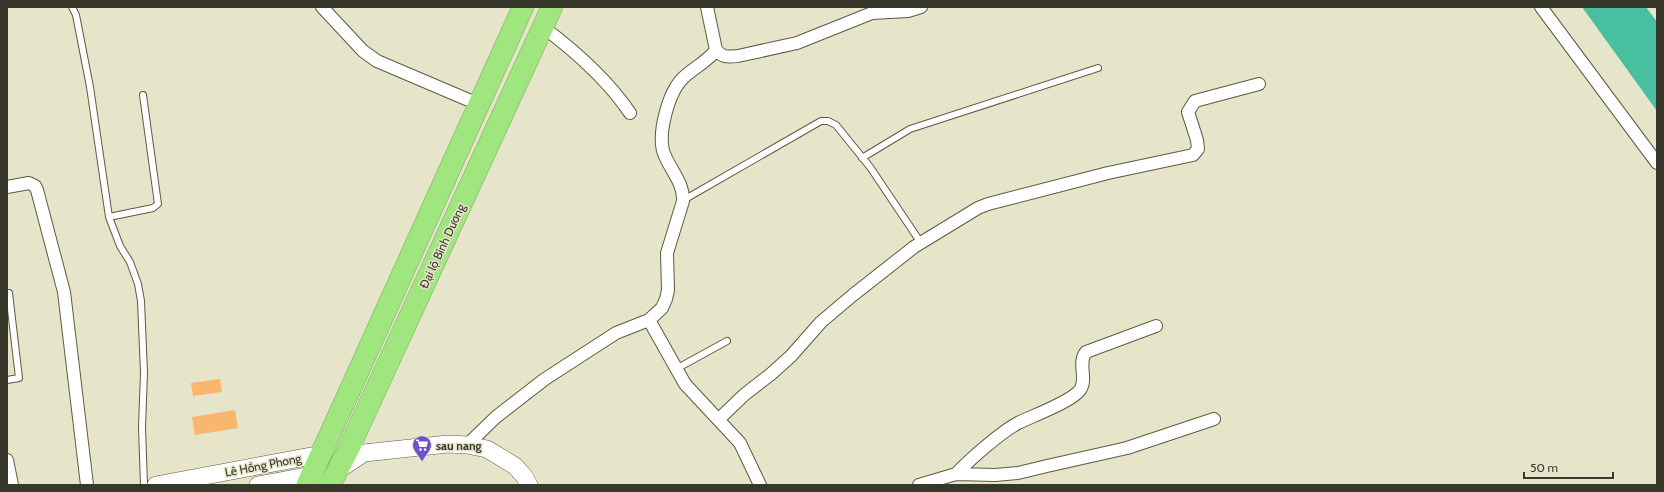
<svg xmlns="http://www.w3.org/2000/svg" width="1664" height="492" viewBox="0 0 1664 492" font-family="Cabin,sans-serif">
	<rect width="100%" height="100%" fill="#e6e4c9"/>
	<!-- water -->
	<path fill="#48c09f" d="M1582 7H1646L1657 22V111Z"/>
	<!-- building -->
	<path fill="#f9b76e" d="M220 379 222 392 193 396 191 383Z
		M235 410 238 428 195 435 192 417Z"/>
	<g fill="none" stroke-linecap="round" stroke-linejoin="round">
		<!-- lane casing -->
		<g stroke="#5d5a43" stroke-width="8">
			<path id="lane" d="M72 7 76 15 90 87 109 217 120 246 130 262 138 284 141 301 144 373 142 427 144 485
				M862 158 910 129 1098 68
				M683 198H687L821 121H828L836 125 870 167 921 243
				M109 217 153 208 158 204 143 95
				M676 369 727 341
				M7 380 19 378 9 293"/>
		</g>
		<!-- street casing -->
		<g stroke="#5d5a43" stroke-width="14">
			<path id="street" d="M322 7 363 51 377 61 478 104
				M1541 7 1657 163
				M543 27C575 51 607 79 630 113
				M716 50C723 58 728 57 738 56L797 43 872 13 908 11 921 7
				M7 187 29 183 35 186 37 190 64 292 87 485
				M649 320 662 308 666 299 668 290 667 253 683 201C684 184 672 172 665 156 656 137 668 93 683 78 693 68 707 62 716 50L707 7
				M719 419 744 395 771 374 791 356 821 322 853 295 914 247 978 208 988 204 1108 173 1193 155 1198 149 1197 140 1188 112 1195 101 1259 84
				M467 445 496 417 545 379 616 333 649 320 685 384 740 443 760 485
				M7 460 12 485
				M956 474C969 460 1001 432 1018 423 1032 416 1071 402 1080 390 1088 379 1077 363 1086 352L1156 326
				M919 485 956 474 995 475 1018 473 1047 466 1127 448 1214 419"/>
		</g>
		<!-- secondary casing -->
		<g stroke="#5d5a43" stroke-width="18">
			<path id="secondary" d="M337 471 364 453 448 444 467 445 487 449 515 466 524 476 529 485
				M156 485 322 454
				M258 485 312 475"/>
		</g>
		<!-- highway casing -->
		<g stroke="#7aa961" stroke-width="22">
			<path id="highway" d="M307 485 523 7
				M330 485 349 448 552 7"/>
		</g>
		<!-- lane -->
		<use href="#lane" stroke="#fff" stroke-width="6"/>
		<!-- street -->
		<use href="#street" stroke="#fff" stroke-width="12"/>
		<!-- secondary -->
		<use href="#secondary" stroke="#fff" stroke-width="17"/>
		<!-- highway -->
		<use href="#highway" stroke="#9ee67d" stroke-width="21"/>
	</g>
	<!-- icons -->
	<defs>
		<g id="supermarket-pin" transform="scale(1)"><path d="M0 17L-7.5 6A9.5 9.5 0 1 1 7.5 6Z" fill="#6c52cc" stroke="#e6e4c9"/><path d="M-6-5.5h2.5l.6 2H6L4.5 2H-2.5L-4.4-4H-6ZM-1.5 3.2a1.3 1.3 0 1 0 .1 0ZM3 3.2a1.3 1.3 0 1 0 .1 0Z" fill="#fff"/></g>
	</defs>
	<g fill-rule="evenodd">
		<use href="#supermarket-pin" x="422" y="445"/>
	</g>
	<g text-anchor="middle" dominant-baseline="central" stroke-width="3" stroke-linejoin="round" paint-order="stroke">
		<!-- street labels -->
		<g font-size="12" fill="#38372c" stroke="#e6e4c9">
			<text transform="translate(442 246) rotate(-65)">Đại lộ Bình Dương</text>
			<text transform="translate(263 465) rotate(-11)">Lê Hồng Phong</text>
		</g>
		<!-- poi labels -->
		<g font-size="12" font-weight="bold" fill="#38372c" stroke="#e6e4c9" text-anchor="start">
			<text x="436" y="445">sau nang</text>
		</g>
	</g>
	<!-- border -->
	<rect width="1664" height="492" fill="none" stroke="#38372c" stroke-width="16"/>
	<!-- scale -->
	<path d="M1524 472v6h89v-6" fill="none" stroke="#38372c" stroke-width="2"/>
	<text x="1530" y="472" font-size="12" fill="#38372c" stroke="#e6e4c9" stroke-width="3" paint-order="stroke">50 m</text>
</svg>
